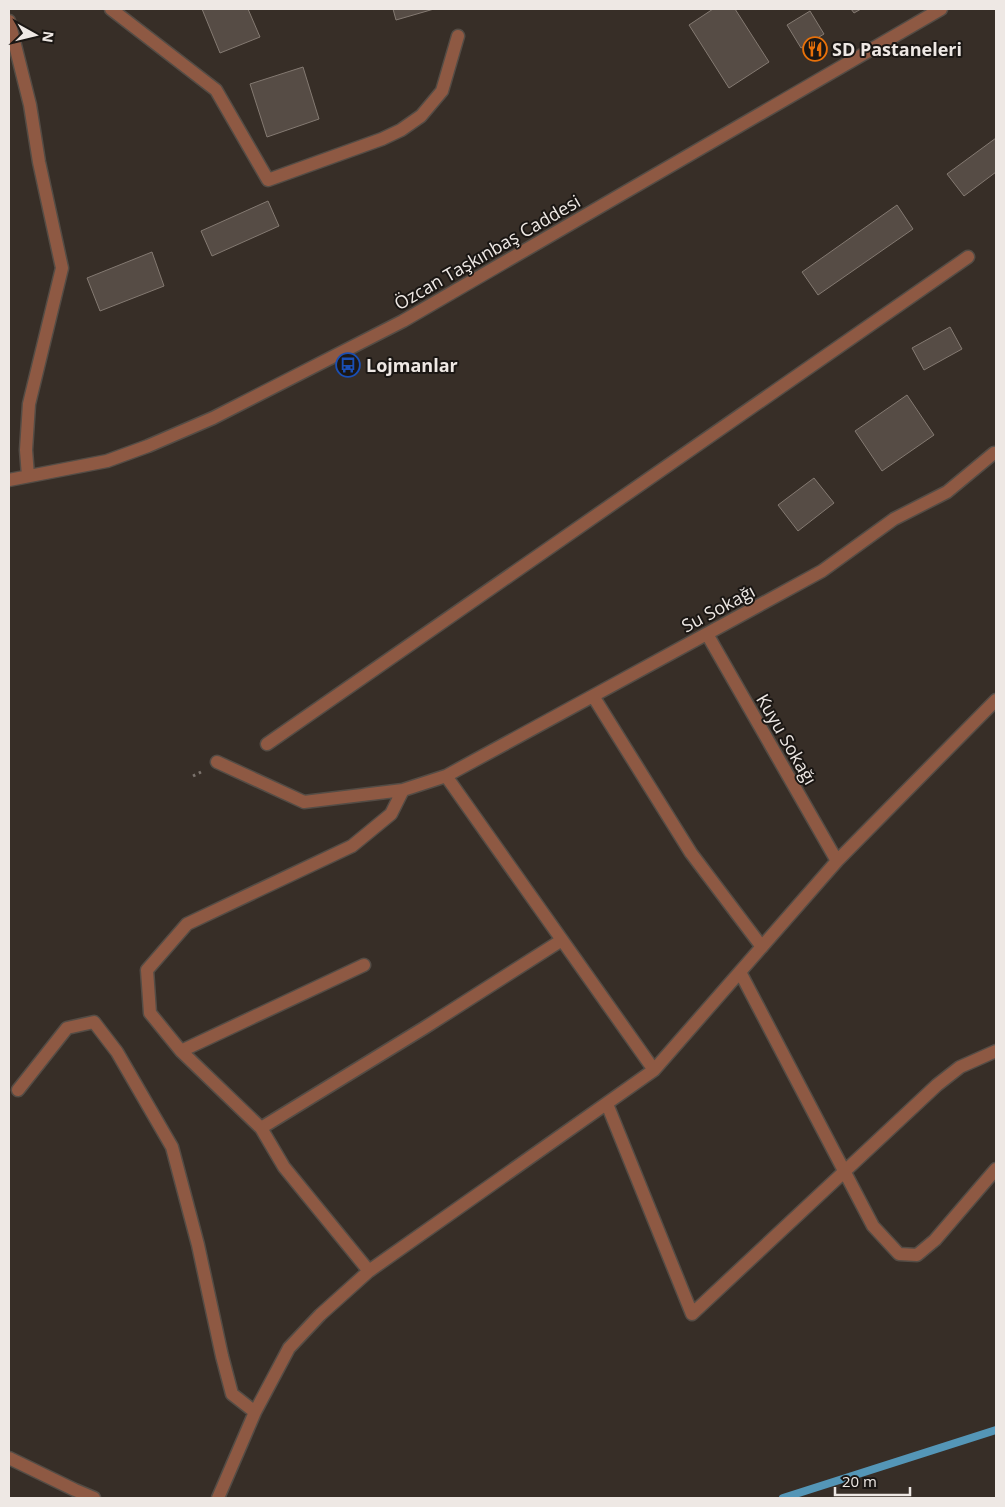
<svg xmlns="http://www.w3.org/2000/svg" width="1005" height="1507" viewBox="0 0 1005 1507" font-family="'Open Sans',sans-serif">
	<rect width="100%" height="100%" fill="#372e27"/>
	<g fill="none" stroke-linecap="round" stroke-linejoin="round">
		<!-- stream -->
		<path stroke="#5496b7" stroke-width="8" d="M783 1498 996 1430"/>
	</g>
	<!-- building -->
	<path fill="#564c45" stroke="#847a72" d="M202 9H248L260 37 220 53Z
		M393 9H434L396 20Z
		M713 9H735L769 62 729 88 689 25Z
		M851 9H861L854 13Z
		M810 11 824 34 801 48 787 25Z
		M303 67 319 119 267 137 250 84Z
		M996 138V172L964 196 947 174Z
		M268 201 279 226 212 256 201 231Z
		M897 205 913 229 818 295 802 272Z
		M152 252 164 286 100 311 87 278Z
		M950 327 962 349 924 370 912 348Z
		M907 395 934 435 882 471 855 431Z
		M814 478 834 503 798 531 778 505Z"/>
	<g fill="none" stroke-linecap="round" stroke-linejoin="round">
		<!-- minor casing -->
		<g stroke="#544c45" stroke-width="15">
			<path id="minor" d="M111 9 216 90 268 180 382 139 401 130 421 116 442 91 458 36
				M9 21 30 105 39 162 62 268 29 404 26 450 28 476
				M9 480 107 461 148 446 213 418 403 321 941 9
				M707 634 837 861
				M593 696 691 853 762 947
				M267 744 968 257
				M217 762 304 802 403 790 446 776 654 1070
				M446 776 822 571 894 519 947 492 994 453
				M740 972 873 1226 899 1254 917 1255 935 1240 996 1169
				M181 1051 364 965
				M18 1090 67 1028 94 1022 117 1052 172 1147 198 1245 222 1356 232 1394 255 1412
				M607 1104 692 1314 937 1085 960 1067 996 1051
				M261 1128 424 1028 562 940
				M369 1271 284 1167 261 1128 181 1051 150 1013 147 970 187 924 352 846 391 814 403 790
				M9 1458 75 1490 94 1498
				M218 1498 255 1412 289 1348 320 1315 369 1271 654 1070 837 861 996 700"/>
		</g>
		<!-- path -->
		<path stroke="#7b736d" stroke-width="3" stroke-dasharray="2.5 4" stroke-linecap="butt" d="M193 776 201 772"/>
		<!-- minor -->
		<use href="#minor" stroke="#8e5943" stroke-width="12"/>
	</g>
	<!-- icons -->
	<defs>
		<g id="restaurant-ring" transform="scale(1.25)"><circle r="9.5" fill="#1b1714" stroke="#e8710a" stroke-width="1.5"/><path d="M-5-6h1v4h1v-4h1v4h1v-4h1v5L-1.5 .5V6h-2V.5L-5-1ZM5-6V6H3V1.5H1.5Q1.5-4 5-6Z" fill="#e8710a"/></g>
		<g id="bus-ring" transform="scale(1.25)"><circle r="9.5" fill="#1b1714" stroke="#1a4fb4" stroke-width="1.5"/><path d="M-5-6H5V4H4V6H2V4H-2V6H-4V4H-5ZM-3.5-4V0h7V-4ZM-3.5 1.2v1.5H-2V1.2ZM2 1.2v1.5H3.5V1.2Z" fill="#1a4fb4"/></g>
	</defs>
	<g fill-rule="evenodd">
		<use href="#restaurant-ring" x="815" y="49"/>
		<use href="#bus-ring" x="348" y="365"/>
	</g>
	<g text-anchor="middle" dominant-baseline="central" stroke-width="4" stroke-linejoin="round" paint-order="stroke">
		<!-- poi labels -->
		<g font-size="18" font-weight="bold" fill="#eee8e4" stroke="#1b1714" text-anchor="start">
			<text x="832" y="49">SD Pastaneleri</text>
			<text x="366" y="365">Lojmanlar</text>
		</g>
		<!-- street labels -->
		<g font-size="18" fill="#eee8e4" stroke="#1b1714">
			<text transform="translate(487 252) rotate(-30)">Özcan Taşkınbaş Caddesi</text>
			<text transform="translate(718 608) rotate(-28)">Su Sokağı</text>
			<text transform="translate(787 739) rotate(60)">Kuyu Sokağı</text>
		</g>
	</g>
	<!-- border -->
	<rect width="1005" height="1507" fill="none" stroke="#eee8e4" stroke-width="20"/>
	<!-- north arrow -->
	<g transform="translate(35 35) rotate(98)" stroke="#1b1714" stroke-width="4" paint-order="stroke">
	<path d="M0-4L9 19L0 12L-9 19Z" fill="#eee8e4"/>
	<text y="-8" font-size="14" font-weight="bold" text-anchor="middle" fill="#eee8e4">N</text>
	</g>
	<!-- scale -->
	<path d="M835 1487v8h75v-8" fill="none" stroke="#eee8e4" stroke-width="2.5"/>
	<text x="842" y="1487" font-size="15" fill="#eee8e4" stroke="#1b1714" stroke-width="4" paint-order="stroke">20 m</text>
</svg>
